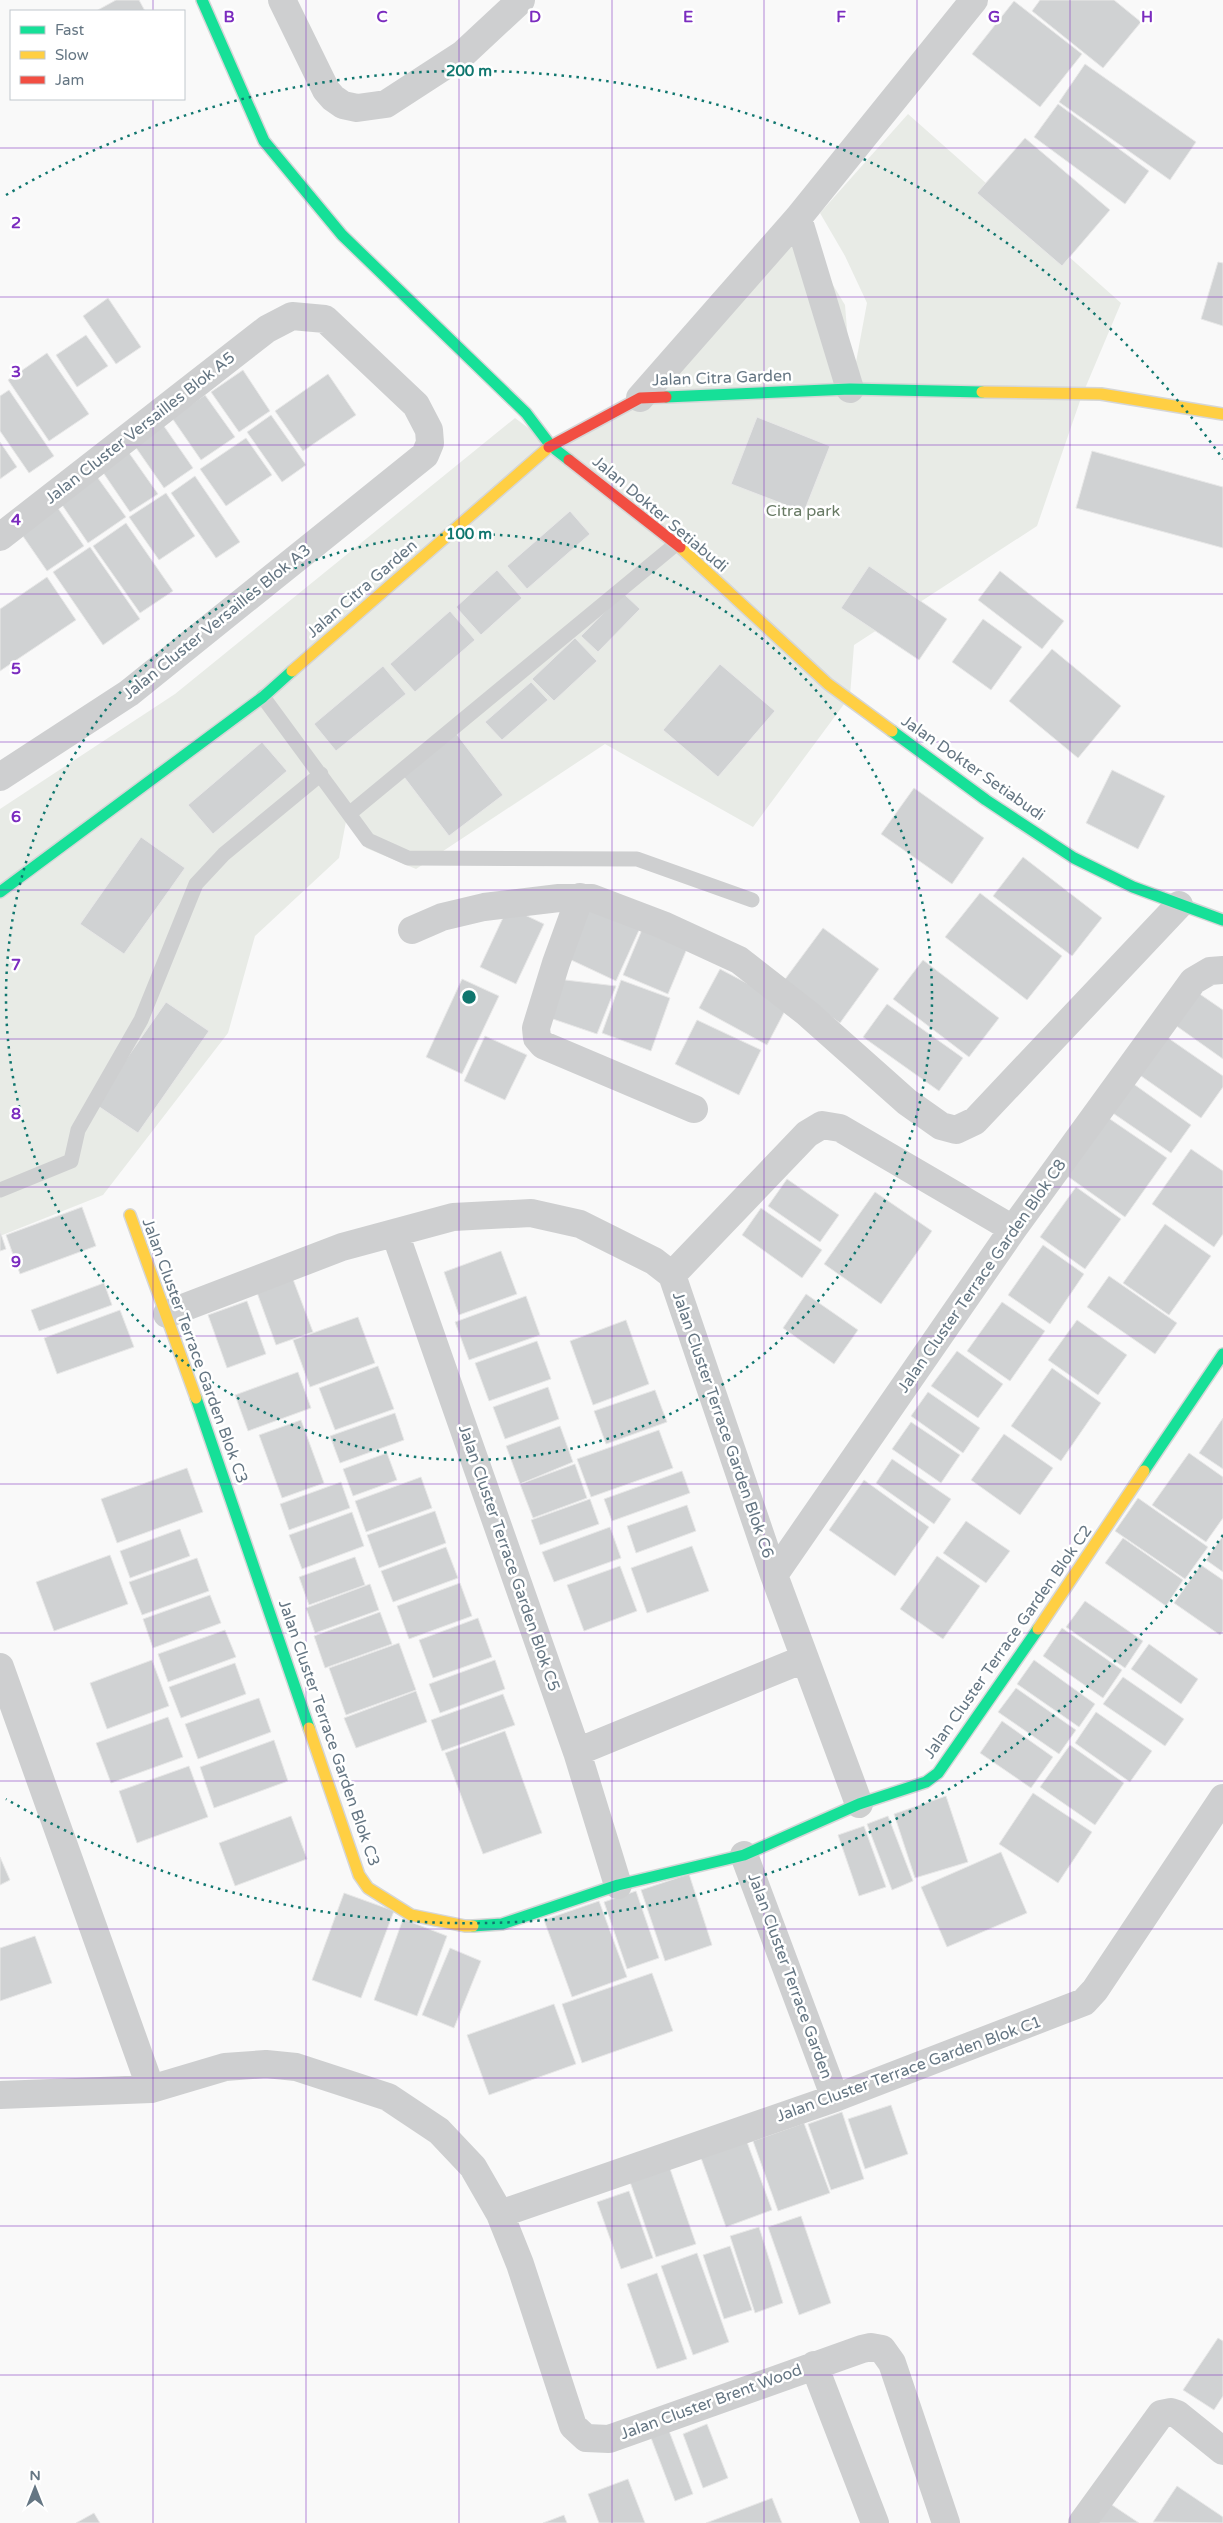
<svg xmlns="http://www.w3.org/2000/svg" width="1223" height="2523" viewBox="0 0 1223 2523" font-family="'Varela Round',sans-serif">
	<rect width="100%" height="100%" fill="#f9f9f9"/>
	<!-- green -->
	<path fill="#e8ebe6" d="M908 114 1121 303 1081 398 1037 526 854 645 850 696 753 827 605 744 416 869 366 848 348 811 339 858 255 936 228 1033 103 1195 0 1236V809L175 694 515 418 547 442 640 398 788 210 845 305 851 377 853 378 867 303 845 256 820 213Z"/>
	<!-- building -->
	<path fill="#d0d2d3" stroke="#e8e8e8" d="M116 0H139L145 11H96Z
		M1040 0H1114L1141 22 1103 68 1032 11Z
		M1014 1 1082 54 1040 107 972 54Z
		M1085 64 1196 142 1170 180 1059 102Z
		M1058 104 1149 171 1125 204 1034 137Z
		M1025 138 1110 210 1062 266 977 193Z
		M1218 262 1223 263V326L1201 319Z
		M108 298 141 347 116 364 83 316Z
		M86 335 108 366 77 387 56 355Z
		M47 353 89 414 49 441 8 380Z
		M243 370 270 411 239 432 211 392Z
		M328 374 356 415 303 451 275 411Z
		M9 390 54 456 29 473 0 431V396Z
		M205 395 235 437 201 460 172 418Z
		M271 415 306 465 282 482 247 432Z
		M757 417 830 446 804 512 731 484Z
		M159 419 193 468 164 488 130 439Z
		M246 438 272 475 226 506 200 469Z
		M0 442 17 467 0 479Z
		M127 450 158 494 130 512 100 468Z
		M1092 451 1223 487V548L1076 508Z
		M95 474 126 517 88 543 58 499Z
		M195 476 240 542 216 558 171 493Z
		M166 493 195 536 159 560 129 517Z
		M53 501 84 546 47 571 16 526Z
		M570 511 590 534 527 589 507 566Z
		M126 523 173 591 140 613 93 546Z
		M90 547 140 619 103 645 53 572Z
		M869 566 947 619 919 660 841 608Z
		M497 570 522 598 481 635 456 607Z
		M1000 571 1064 621 1042 649 978 600Z
		M47 577 76 620 0 671V609Z
		M623 593 640 609 598 652 581 636Z
		M450 611 475 640 415 692 390 664Z
		M983 619 1022 647 991 690 952 662Z
		M575 638 597 661 554 701 532 679Z
		M1052 649 1121 706 1078 758 1009 701Z
		M720 664 775 711 718 777 663 730Z
		M383 666 406 694 336 751 314 724Z
		M531 682 548 700 502 740 485 722Z
		M455 732 503 795 449 836 401 773Z
		M262 742 287 771 213 834 188 805Z
		M1112 770 1165 796 1138 849 1086 823Z
		M914 788 984 838 952 884 881 834Z
		M141 837 185 868 124 954 80 924Z
		M1023 857 1102 918 1072 956 993 896Z
		M980 893 1062 956 1027 1000 945 937Z
		M591 905 640 928 616 981 567 958Z
		M508 907 544 924 516 984 480 967Z
		M646 920 691 939 668 994 623 975Z
		M823 928 879 969 840 1023 783 982Z
		M923 960 999 1018 969 1057 893 999Z
		M720 969 788 1005 767 1045 699 1008Z
		M462 979 499 996 462 1074 426 1057Z
		M557 979 616 986 597 1034 544 1016Z
		M621 980 670 998 651 1051 602 1033Z
		M1191 988 1223 1010V1059L1168 1020Z
		M166 1002 209 1031 138 1133 95 1104Z
		M887 1004 963 1058 939 1091 863 1037Z
		M697 1020 761 1050 739 1095 675 1064Z
		M1161 1033 1223 1076V1087L1201 1118 1134 1071Z
		M485 1036 527 1055 505 1100 464 1081Z
		M1128 1080 1191 1125 1171 1153 1107 1109Z
		M1104 1115 1167 1158 1125 1217 1063 1173Z
		M1191 1149 1223 1171V1234L1214 1247 1152 1204Z
		M787 1179 839 1215 820 1242 768 1206Z
		M1076 1187 1121 1219 1085 1269 1040 1237Z
		M875 1192 932 1231 881 1304 824 1264Z
		M82 1207 96 1246 20 1274 6 1235Z
		M761 1208 822 1250 802 1278 742 1235Z
		M1165 1224 1211 1256 1169 1315 1123 1283Z
		M0 1231 6 1249 0 1251Z
		M1043 1245 1084 1274 1050 1324 1008 1295Z
		M501 1251 517 1294 459 1315 444 1272Z
		M291 1274 313 1332 276 1345 255 1287Z
		M1109 1276 1177 1323 1155 1354 1087 1307Z
		M104 1283 112 1305 39 1331 31 1310Z
		M806 1294 858 1330 834 1364 783 1328Z
		M526 1296 540 1335 469 1360 455 1322Z
		M247 1301 266 1354 227 1368 208 1315Z
		M1002 1302 1045 1331 1010 1381 967 1351Z
		M120 1310 134 1347 57 1374 44 1338Z
		M358 1317 375 1363 310 1387 293 1340Z
		M626 1320 649 1384 593 1405 570 1341Z
		M1077 1320 1127 1355 1098 1395 1048 1360Z
		M537 1341 551 1379 489 1401 475 1363Z
		M957 1351 1003 1384 978 1418 931 1386Z
		M378 1366 394 1409 335 1430 319 1388Z
		M1052 1368 1101 1403 1061 1461 1011 1426Z
		M298 1372 311 1408 248 1431 235 1395Z
		M548 1387 559 1419 505 1439 493 1407Z
		M655 1390 667 1422 606 1444 594 1411Z
		M928 1392 980 1428 963 1453 911 1416Z
		M395 1413 404 1440 340 1463 330 1436Z
		M1223 1418V1469L1199 1453Z
		M301 1420 324 1483 282 1498 259 1435Z
		M911 1422 960 1455 941 1483 892 1449Z
		M560 1426 573 1462 520 1484 506 1446Z
		M659 1430 673 1468 591 1497 577 1459Z
		M1004 1434 1053 1468 1020 1515 971 1480Z
		M387 1453 397 1480 353 1496 343 1469Z
		M1189 1453 1223 1477V1518L1206 1542 1152 1505Z
		M892 1459 951 1499 934 1524 876 1483Z
		M575 1464 587 1498 533 1518 520 1484Z
		M187 1468 203 1512 117 1543 101 1499Z
		M682 1471 690 1493 612 1521 604 1499Z
		M421 1477 432 1508 366 1532 355 1501Z
		M864 1480 929 1527 895 1576 829 1530Z
		M341 1482 350 1508 289 1530 280 1504Z
		M1138 1498 1208 1547 1185 1579 1115 1531Z
		M590 1499 599 1524 540 1545 531 1520Z
		M687 1505 696 1531 636 1553 627 1526Z
		M435 1511 446 1543 379 1568 367 1535Z
		M352 1512 364 1546 302 1569 289 1535Z
		M966 1521 1010 1551 986 1583 943 1553Z
		M610 1527 621 1558 554 1582 542 1552Z
		M180 1529 190 1556 130 1578 120 1551Z
		M1223 1536V1572L1206 1560Z
		M1123 1538 1183 1580 1166 1606 1105 1563Z
		M692 1546 709 1591 647 1613 631 1568Z
		M446 1547 458 1578 393 1602 381 1571Z
		M110 1555 128 1604 54 1631 36 1582Z
		M937 1556 980 1586 943 1639 900 1609Z
		M355 1557 365 1585 309 1605 299 1577Z
		M197 1558 209 1591 142 1615 129 1582Z
		M1201 1565 1223 1580V1631L1220 1635 1174 1603Z
		M620 1566 637 1611 584 1631 567 1585Z
		M460 1583 472 1616 409 1639 397 1606Z
		M370 1584 379 1610 315 1633 306 1608Z
		M210 1595 221 1623 153 1648 143 1619Z
		M1085 1601 1143 1641 1125 1668 1066 1627Z
		M380 1612 392 1644 325 1668 314 1636Z
		M478 1618 492 1657 433 1678 419 1640Z
		M1062 1628 1122 1670 1103 1698 1043 1656Z
		M225 1630 236 1657 168 1682 158 1654Z
		M399 1643 416 1690 346 1715 329 1668Z
		M1149 1644 1198 1679 1181 1704 1131 1669Z
		M152 1660 169 1706 107 1729 90 1683Z
		M495 1660 505 1689 440 1713 429 1684Z
		M1034 1660 1095 1704 1079 1727 1017 1684Z
		M235 1663 246 1694 181 1718 169 1687Z
		M1123 1677 1184 1719 1165 1746 1103 1704Z
		M1016 1688 1076 1730 1059 1754 998 1712Z
		M416 1691 427 1722 356 1748 344 1718Z
		M503 1694 515 1725 442 1751 431 1720Z
		M259 1698 271 1732 198 1759 185 1724Z
		M1096 1712 1152 1751 1130 1782 1075 1743Z
		M168 1717 183 1757 111 1783 96 1743Z
		M1002 1721 1053 1757 1031 1788 980 1753Z
		M505 1731 542 1833 483 1854 445 1753Z
		M274 1740 288 1781 214 1808 200 1767Z
		M1070 1745 1124 1783 1095 1825 1040 1787Z
		M189 1766 208 1817 137 1843 119 1791Z
		M1033 1793 1092 1832 1058 1883 999 1844Z
		M946 1796 968 1862 915 1878 894 1814Z
		M291 1816 307 1859 235 1886 219 1843Z
		M888 1816 913 1881 892 1890 867 1824Z
		M864 1826 886 1887 859 1896 838 1835Z
		M1001 1852 1027 1913 947 1947 921 1887Z
		M0 1857 10 1880 0 1885Z
		M689 1874 712 1945 665 1961 641 1890Z
		M636 1891 659 1958 627 1969 604 1902Z
		M344 1893 394 1911 361 1998 312 1980Z
		M599 1901 627 1977 572 1997 544 1920Z
		M403 1919 447 1936 417 2016 374 2000Z
		M35 1936 52 1983 0 2001V1948Z
		M450 1948 481 1961 454 2028 422 2015Z
		M652 1973 673 2031 582 2063 562 2004Z
		M554 2004 576 2064 489 2095 467 2035Z
		M891 2105 908 2154 865 2169 848 2119Z
		M842 2112 864 2179 831 2190 808 2124Z
		M804 2123 830 2193 778 2211 753 2141Z
		M747 2142 772 2210 726 2227 701 2158Z
		M668 2163 696 2244 656 2257 628 2176Z
		M629 2191 653 2258 621 2269 597 2202Z
		M801 2216 831 2303 799 2315 768 2227Z
		M759 2227 783 2303 755 2313 730 2236Z
		M730 2246 752 2310 724 2319 703 2255Z
		M697 2253 729 2342 693 2355 661 2266Z
		M657 2273 687 2359 657 2369 627 2284Z
		M1218 2338 1223 2341V2396L1214 2410 1183 2390Z
		M666 2423 693 2494 675 2501 648 2430Z
		M707 2424 728 2478 703 2488 683 2434Z
		M628 2479 645 2523H599L588 2494Z
		M1177 2486 1223 2517V2523L1153 2522Z
		M772 2498 782 2523H706Z
		M1106 2501 1139 2523H1091Z
		M94 2513 100 2523H76Z
		M564 2515 567 2523H543Z"/>
	<g fill="none" stroke-linecap="round" stroke-linejoin="round">
		<!-- fast casing -->
		<g stroke="#d5d6d7" stroke-width="14">
			<path id="fast" d="M202 0 264 141 342 235 526 413 551 446 569 460
				M666 397 850 389 982 392
				M892 731 986 800 1074 858 1133 887 1223 920
				M0 892 263 697 292 671
				M196 1398 309 1728
				M1144 1471 1223 1354
				M473 1926 502 1924 618 1885 744 1855 859 1804 926 1782 938 1773 1038 1629"/>
		</g>
		<!-- slow casing -->
		<g stroke="#d5d6d7" stroke-width="14">
			<path id="slow" d="M982 392 1101 394 1223 414
				M680 547 828 684 892 731
				M292 671 549 447
				M130 1215 196 1398
				M1038 1629 1144 1471
				M309 1728 359 1875 368 1888 411 1915 465 1926H473"/>
		</g>
		<!-- jam casing -->
		<g stroke="#d5d6d7" stroke-width="14">
			<path id="jam" d="M549 447 640 398 666 397
				M569 460 680 547"/>
		</g>
		<!-- lane -->
		<path stroke="#cecfd0" stroke-width="15" d="M263 697 349 814 676 544
			M349 814 368 840 408 858 637 859 752 900
			M0 1190 71 1161 78 1130 141 1020 196 884 224 854 321 774"/>
		<!-- street -->
		<path stroke="#cecfd0" stroke-width="28" d="M282 0 326 90 333 98 343 105 357 108 386 104 463 54 521 0
			M798 218 850 389
			M640 398 798 218 974 0
			M0 537 267 329 292 316 325 319 416 405 429 430 430 443 425 455 129 693 0 777
			M580 897 556 963 536 1028 537 1038 543 1045 694 1109
			M412 930 442 917 484 907 559 898H592L663 925 739 960 807 1013 907 1102 941 1126 956 1130 975 1121 1179 905
			M395 1233 577 1752 618 1885
			M672 1275 774 1575 859 1804
			M672 1275 807 1134 822 1125 840 1128 1013 1229
			M167 1314 342 1247 453 1217 531 1213 580 1224 654 1261 672 1275
			M774 1575 1013 1229 1193 981 1210 971 1223 970
			M0 1667 151 2089
			M577 1752 804 1659
			M744 1855 835 2098
			M0 2095 151 2089 225 2067 266 2064 296 2067 388 2097 439 2131 473 2167 500 2214 520 2264 573 2426 586 2438 609 2439 862 2349 871 2347 882 2349 892 2363 946 2523
			M500 2214 835 2098 1084 2002 1095 1990 1223 1798
			M814 2365 875 2523
			M1082 2523 1161 2414 1171 2412 1177 2414 1223 2451"/>
		<!-- fast -->
		<use href="#fast" stroke="#16e098" stroke-width="11"/>
		<!-- slow -->
		<use href="#slow" stroke="#ffcf43" stroke-width="11"/>
		<!-- jam -->
		<use href="#jam" stroke="#f24e42" stroke-width="11"/>
	</g>
	<!-- grid -->
	<path fill="none" stroke="#7b2cbf" stroke-width="1" stroke-opacity="0.55" d="M153 0V11M306 0V2523M459 0V2523M612 0V2523M764 0V2523M917 0V2523M1070 0V2523M153 99V2523M0 148H1223M0 297H1223M0 445H1223M0 594H1223M0 742H1223M0 890H1223M0 1039H1223M0 1187H1223M0 1336H1223M0 1484H1223M0 1633H1223M0 1781H1223M0 1929H1223M0 2078H1223M0 2226H1223M0 2375H1223"/>
	<!-- distance rings -->
	<g fill="none" stroke="#0f766e" stroke-width="2.5" stroke-dasharray="2.5 5">
		<circle cx="469" cy="997" r="463"/>
		<path d="M1223 1535A926 926 0 0 1 6 1799M6 195A926 926 0 0 1 1223 459"/>
	</g>
	<g text-anchor="middle" dominant-baseline="central" stroke-width="5" stroke-linejoin="round" paint-order="stroke">
		<!-- street labels -->
		<g font-size="16" fill="#657683" stroke="#fff">
			<text transform="translate(722 378) rotate(-2)">Jalan Citra Garden</text>
			<text transform="translate(140 428) rotate(-38)">Jalan Cluster Versailles Blok A5</text>
			<text transform="translate(660 514) rotate(40)">Jalan Dokter Setiabudi</text>
			<text transform="translate(362 589) rotate(-41)">Jalan Citra Garden</text>
			<text transform="translate(217 622) rotate(-39)">Jalan Cluster Versailles Blok A3</text>
			<text transform="translate(973 768) rotate(35)">Jalan Dokter Setiabudi</text>
			<text transform="translate(982 1276) rotate(-55)">Jalan Cluster Terrace Garden Blok C8</text>
			<text transform="translate(195 1351) rotate(70)">Jalan Cluster Terrace Garden Blok C3</text>
			<text transform="translate(723 1425) rotate(71)">Jalan Cluster Terrace Garden Blok C6</text>
			<text transform="translate(509 1558) rotate(71)">Jalan Cluster Terrace Garden Blok C5</text>
			<text transform="translate(1008 1642) rotate(-55)">Jalan Cluster Terrace Garden Blok C2</text>
			<text transform="translate(329 1733) rotate(71)">Jalan Cluster Terrace Garden Blok C3</text>
			<text transform="translate(790 1976) rotate(70)">Jalan Cluster Terrace Garden</text>
			<text transform="translate(909 2069) rotate(-20)">Jalan Cluster Terrace Garden Blok C1</text>
			<text transform="translate(711 2402) rotate(-20)">Jalan Cluster Brent Wood</text>
		</g>
		<!-- park labels -->
		<g font-size="16" fill="#687a64" stroke="#fff">
			<text x="803" y="511">Citra park</text>
		</g>
	</g>
	<g font-size="16" text-anchor="middle" font-weight="bold" fill="#7b2cbf" stroke="#fff" stroke-width="5" stroke-linejoin="round" paint-order="stroke">
		<text x="229" y="22">B</text>
		<text x="382" y="22">C</text>
		<text x="535" y="22">D</text>
		<text x="688" y="22">E</text>
		<text x="841" y="22">F</text>
		<text x="994" y="22">G</text>
		<text x="1147" y="22">H</text>
		<text x="16" y="228">2</text>
		<text x="16" y="377">3</text>
		<text x="16" y="525">4</text>
		<text x="16" y="674">5</text>
		<text x="16" y="822">6</text>
		<text x="16" y="970">7</text>
		<text x="16" y="1119">8</text>
		<text x="16" y="1267">9</text>
	</g>
	<circle cx="469" cy="997" r="8" fill="#0f766e" stroke="#fff" stroke-width="2.5"/>
	<g font-size="15" text-anchor="middle" font-weight="bold" fill="#0f766e" stroke="#fff" stroke-width="5" stroke-linejoin="round" paint-order="stroke">
		<text x="469" y="76">200 m</text>
		<text x="469" y="539">100 m</text>
	</g>
	<!-- legend -->
	<rect x="10" y="10" width="175" height="90" fill="#ffffff" stroke="#c1c8cd"/>
	<rect x="20" y="26" width="25" height="8" fill="#16e098" stroke="#c1c8cd"/>
	<text x="55" y="35" font-size="15" fill="#657683">Fast</text>
	<rect x="20" y="51" width="25" height="8" fill="#ffcf43" stroke="#c1c8cd"/>
	<text x="55" y="60" font-size="15" fill="#657683">Slow</text>
	<rect x="20" y="76" width="25" height="8" fill="#f24e42" stroke="#c1c8cd"/>
	<text x="55" y="85" font-size="15" fill="#657683">Jam</text>
	<!-- north arrow -->
	<g transform="translate(35 2488)" stroke="#ffffff" stroke-width="4" paint-order="stroke">
	<path d="M0-4L9 19L0 12L-9 19Z" fill="#657683"/>
	<text y="-8" font-size="14" font-weight="bold" text-anchor="middle" fill="#657683">N</text>
	</g>
</svg>
